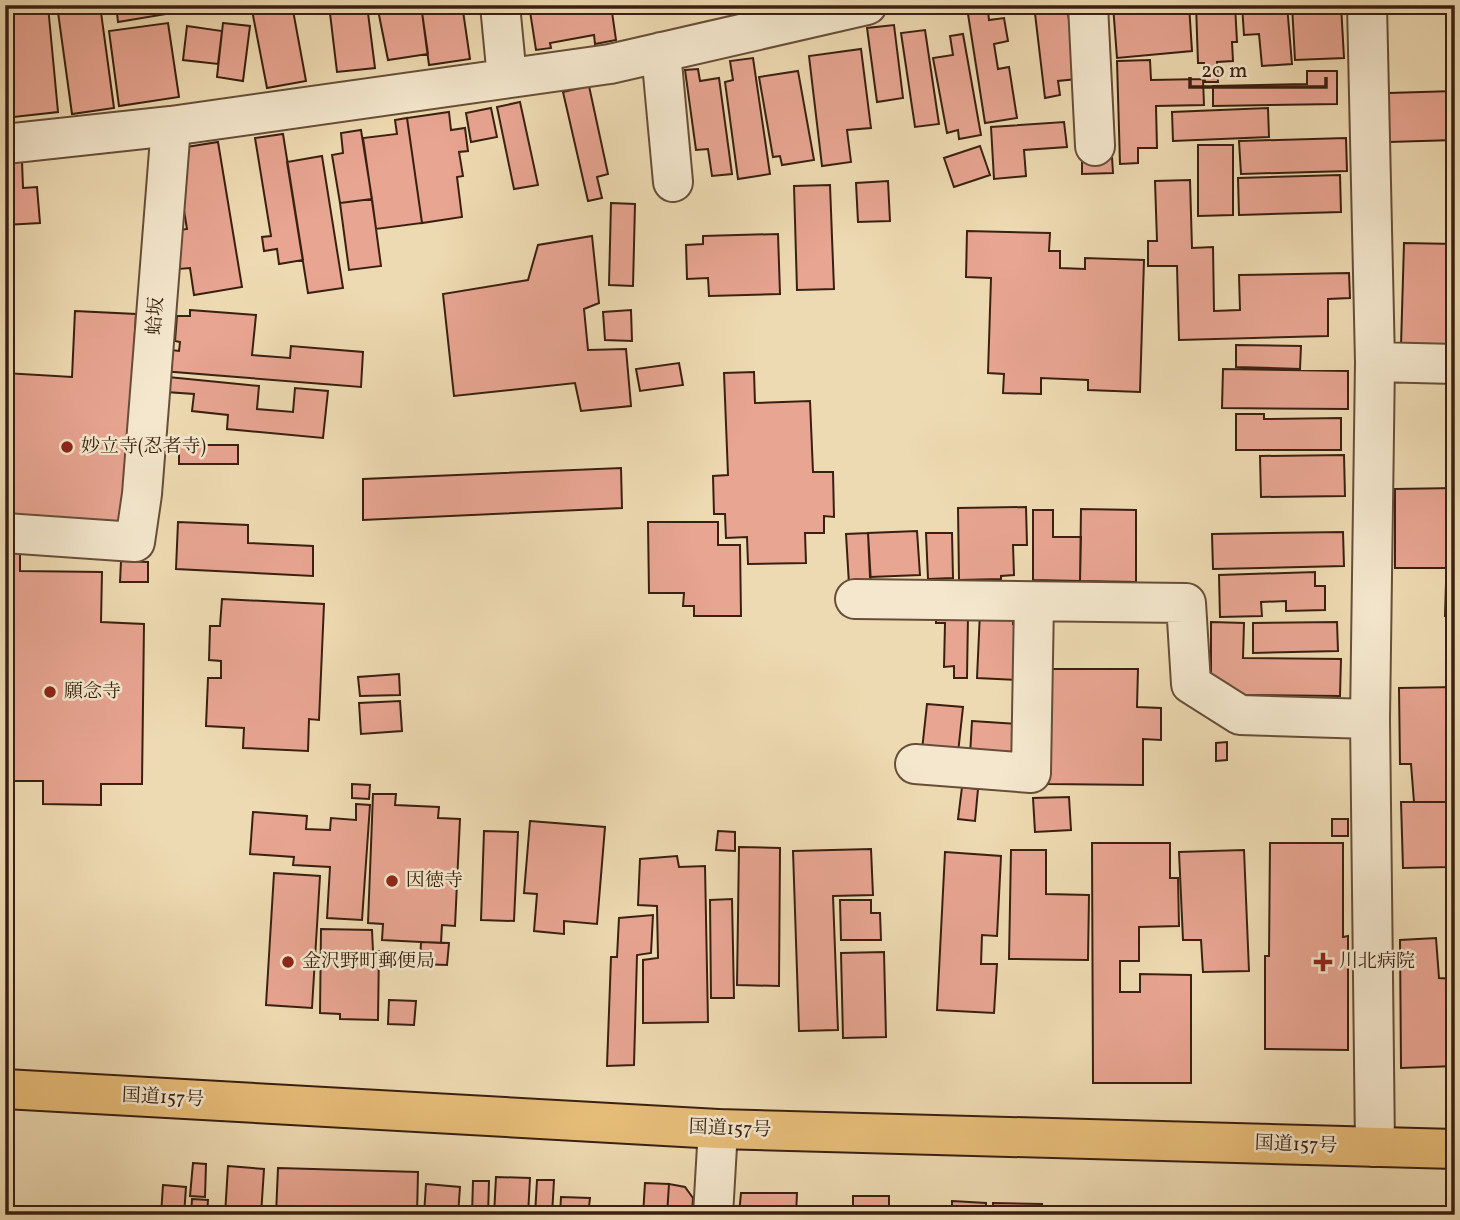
<svg xmlns="http://www.w3.org/2000/svg" width="1460" height="1220" viewBox="0 0 1460 1220" font-family="Vollkorn,'Noto Serif JP',serif">
	<rect width="100%" height="100%" fill="#eedab2"/>
	<filter id="stains"><feTurbulence type="fractalNoise" baseFrequency=".00286" numOctaves="4"/><feColorMatrix values="0 0 0 0 .2 0 0 0 0 .09 0 0 0 0 .02 0 0 0 .5 -.17"/></filter>
	<radialGradient id="worn" r=".72"><stop offset=".6" stop-color="#630" stop-opacity="0"/><stop offset="1" stop-color="#630" stop-opacity=".3"/></radialGradient>
	<!-- building -->
	<path fill="#e8a592" stroke="#3a2010" stroke-width="2" d="M5 5H31L32 9 48 6 58 112 5 118Z
		M57 5H100L114 108 72 114Z
		M116 5H177L178 12 118 22Z
		M251 5H292L306 81 267 88Z
		M329 5H367L375 68 337 72Z
		M377 5H421L428 54 388 60Z
		M421 5H474L475 9 463 11 470 59 429 65Z
		M529 5H611L616 40 595 44 594 35 550 43 551 48 536 50Z
		M1034 5H1067L1077 79 1058 81 1060 95 1045 98Z
		M1113 5H1189L1192 51 1117 58Z
		M1196 5H1235L1237 42H1232L1233 61 1217 62 1218 82H1205L1204 63H1198Z
		M1242 5H1287L1292 64 1262 66 1259 34 1244 35Z
		M1292 5H1341L1344 58 1295 60Z
		M988 11 989 20 1004 18 1008 41 994 44 998 69 1009 67 1017 118 985 123 968 14Z
		M168 23 179 97 119 106 109 31Z
		M223 23 250 26 243 81 217 77Z
		M894 25 903 98 877 102 867 28Z
		M187 26 222 31 218 64 183 60Z
		M925 30 939 124 915 127 901 33Z
		M963 34 981 135 959 139 958 130 947 133 933 58 953 55 950 36Z
		M861 49 871 128 847 130 851 162 822 166 809 56Z
		M753 58 770 174 738 179 725 82 733 80 730 61Z
		M1150 60 1151 80 1203 79 1204 105 1156 106 1157 148H1138V163L1120 164 1117 61Z
		M698 69 700 81 719 78 732 174 712 176 708 149 696 150 685 70Z
		M798 71 814 160 782 165 780 156 773 157 759 77Z
		M1307 71H1337V104L1213 106V86L1307 84Z
		M589 86 608 174 597 177 602 198 588 201 563 92Z
		M1455 91V140L1389 142 1388 93Z
		M520 102 538 185 514 189 497 107Z
		M491 108 497 137 471 142 466 113Z
		M1268 108 1269 137 1173 141 1172 112Z
		M449 112 451 130 465 128 468 151 459 152 463 176 457 177 462 217 422 223 407 118Z
		M407 118 422 223 376 229 363 138 397 134 395 120Z
		M1064 122 1067 147 1024 150 1026 176 994 179 991 127Z
		M361 130 372 199 340 203 332 155 343 153 341 133Z
		M283 134 303 260 279 264 277 249 264 251 262 237 271 236 255 138Z
		M1346 138 1347 171 1241 174 1239 141Z
		M218 142 242 287 194 295 190 268 178 269 172 231 187 229 174 149Z
		M1198 145H1233V215L1198 216Z
		M980 146 990 175 954 187 944 158Z
		M322 156 343 288 308 293 287 162Z
		M1082 157H1112L1113 173 1082 174Z
		M22 161 23 188 37 187 40 223 5 225V162Z
		M1340 175 1341 212 1239 215 1238 178Z
		M1190 180 1192 248 1213 247 1214 311 1240 310 1239 275 1349 273 1350 298 1328 299V336L1179 340 1177 266H1148V241H1157L1155 181Z
		M888 181 890 221 858 222 856 183Z
		M830 185 834 289 797 290 794 186Z
		M372 199 381 266 349 270 340 203Z
		M611 203 635 204 633 286 609 285Z
		M967 231 1050 233 1049 251H1060V268L1085 269V258L1144 260 1140 392 1088 390V380L1041 378V394L1003 393 1004 374 988 373 991 278 966 277Z
		M778 234 780 294 709 296 708 278 687 279 686 245 703 244V236Z
		M592 236 599 303 584 309 588 350 626 349 631 406 581 411 575 383 454 396 443 294 528 280 538 245Z
		M1404 243 1455 244V348L1401 346Z
		M190 310 256 315 252 355 290 358 291 346 363 352 361 387 162 371 163 349 179 351 180 342 175 341 177 316H190Z
		M631 310 632 341 605 340 603 312Z
		M75 311 136 314 124 525 5 518V373L72 377Z
		M1236 345 1301 346 1300 369 1236 367Z
		M679 363 683 385 640 391 636 369Z
		M1223 369 1348 371V409L1222 408Z
		M754 372 755 403 810 401 813 472H833L834 517 824 516V533H805L806 563 748 564 747 537 726 538 725 514H714L713 476 728 475 724 373Z
		M168 377 259 386 257 409 293 412 295 388 328 391 323 438 227 429 228 415 192 411 194 394 166 392Z
		M1236 414H1264V419L1341 418V450H1236Z
		M179 445H238V464H179Z
		M1344 455 1345 496 1261 497 1260 456Z
		M621 468 622 508 363 520V479Z
		M1455 488V568H1395V489Z
		M1026 507 1027 545H1013L1014 575 1001 576V579L959 580 958 508Z
		M1081 509 1136 510V582L1080 581Z
		M1033 510H1053V537H1081L1080 581 1033 580Z
		M178 522 248 525V543L313 546V576L176 569Z
		M648 522H718V545H740L741 616H694V606H683L684 593H649Z
		M917 531 920 575 870 577 868 533Z
		M1343 532 1344 566 1213 569 1212 534Z
		M868 533 871 583 849 584 846 534Z
		M926 533H952L953 578 928 579Z
		M5 549H20V571L102 572 101 622 144 624 142 784H101V805L43 804V781H5Z
		M121 561 148 562V582H120Z
		M1315 572V586H1325V610L1286 611V601L1261 602 1262 616 1220 617 1219 575Z
		M1446 583H1455V616H1445Z
		M222 599 324 604 319 720 309 719 308 751 243 748 244 728 206 726 208 678H221V661L209 660 210 626H220Z
		M980 612 1013 613V624H1020L1017 680 977 678Z
		M936 615H968L967 678H954V666L944 667 945 623H936Z
		M1211 622 1244 623 1243 658 1341 659 1340 696 1239 695 1211 677Z
		M1337 622 1338 651 1253 653V623Z
		M1049 669H1138L1137 707 1161 708V740L1143 739V785L1048 784Z
		M399 674 400 695 360 696 358 677Z
		M1455 687V802H1414L1411 764H1400L1399 688Z
		M400 701 402 731 361 734 359 703Z
		M927 704 963 707 958 753 922 750Z
		M972 721 1018 724 1016 758 970 755Z
		M1227 742V760L1216 761V743Z
		M352 784 370 785 369 799 352 798Z
		M962 787 978 789 975 821 958 819Z
		M5 791 13 792 6 872H5Z
		M373 794H396L395 805 439 807 438 818 460 819 455 926 442 925 441 943 382 940 383 924 368 923Z
		M1069 797 1071 830 1035 832 1033 798Z
		M1401 802H1455V841L1448 842 1449 867 1403 868Z
		M356 804 370 805 362 920 327 918 330 867 293 865 294 857 250 854 253 812 307 816 306 829 330 830 331 818 356 820Z
		M1332 819H1348V836H1332Z
		M530 821 605 827 597 924 564 921V934L534 931 537 894 524 893Z
		M484 831 518 832 514 921 481 920Z
		M718 831 735 832V851L716 850Z
		M1092 843H1170V878H1178L1179 926 1139 927V961H1120V992H1140V974L1191 975V1083H1093Z
		M1270 843H1343V937L1348 936V1050L1265 1049V956H1269Z
		M739 847 780 848 779 986 737 985Z
		M871 849 873 895 833 896 838 1030 799 1031 793 851Z
		M1011 850H1046V894L1089 895 1088 960 1009 959Z
		M1244 850 1249 971 1203 972 1201 940H1183L1179 852Z
		M945 852 1001 856 997 936 982 935 981 964H997L994 1013 937 1010Z
		M677 856 679 867 705 866 708 1022 643 1023V960L658 958 657 906 638 905 640 859Z
		M274 873 320 876 312 1008 266 1005Z
		M732 899 734 998H711L710 900Z
		M840 900H871V913H880L881 940H841Z
		M653 915 651 953 637 955 634 1065 607 1066 611 957H617L619 918Z
		M321 929 372 930 373 951H379L378 1020 340 1019V1014L320 1013Z
		M1436 938 1439 978 1455 979V1066L1401 1068 1400 940Z
		M421 942 449 943 447 965 420 964Z
		M884 952 886 1037 843 1038 841 953Z
		M389 1000 416 1001 414 1025 388 1024Z
		M193 1163 206 1164 205 1197 190 1196Z
		M228 1166 264 1169 261 1215H225Z
		M278 1168 418 1172 417 1215H276Z
		M496 1177 530 1178 528 1215H494Z
		M537 1180H554L552 1215H535Z
		M473 1181H489L488 1215H472Z
		M645 1183 669 1184 667 1215H643Z
		M426 1184 460 1187 458 1215H424Z
		M669 1184 685 1187 693 1198 692 1215H667Z
		M163 1185 186 1187 184 1215H161Z
		M741 1193H797L796 1215H739Z
		M853 1196H889V1215H853Z
		M561 1197 590 1198 588 1215H560Z
		M192 1199 208 1200 207 1215H191Z
		M952 1201 986 1203V1215H952Z
		M993 1203 1042 1204V1215H993Z
		M600 1207 633 1210V1215H600Z"/>
	<g fill="none" stroke-linecap="round" stroke-linejoin="round">
		<!-- minor casing -->
		<g stroke="#674e38" stroke-width="42">
			<path id="minor" d="M500 5 507 78
				M1088 5 1095 146
				M1367 5 1375 362 1370 719 1375 1147
				M661 52 673 182
				M5 144 171 126 610 64 867 5
				M1375 362 1455 364
				M5 533 135 542 142 494 171 126
				M855 599 1186 603 1191 684 1240 715 1370 719
				M915 764 1031 773 1034 602
				M713 1215 718 1129"/>
		</g>
		<!-- highway casing -->
		<g stroke="#3a2010" stroke-width="42">
			<path id="highway" d="M5 1089 718 1129 1455 1149"/>
		</g>
		<!-- minor -->
		<use href="#minor" stroke="#f4e7cd" stroke-width="38"/>
		<!-- highway -->
		<use href="#highway" stroke="#e7bd79" stroke-width="38"/>
	</g>
	<!-- markers -->
	<g fill="#8f2418" stroke="#f4e7cd" stroke-width="2.5">
		<circle cx="67" cy="447" r="7"/>
		<circle cx="50" cy="692" r="7"/>
		<circle cx="392" cy="881" r="7"/>
		<circle cx="288" cy="962" r="7"/>
		<path d="M1319.5 951.5h7v7h7v7h-7v7h-7v-7h-7v-7h7z"/>
	</g>
	<g text-anchor="middle" dominant-baseline="central" stroke-width="5" stroke-linejoin="round" paint-order="stroke">
		<!-- street labels -->
		<g font-size="19" fill="#3a2010" stroke="#f4e7cd">
			<text transform="translate(156 316) rotate(-86)">蛤坂</text>
			<text transform="translate(163 1098) rotate(3)">国道157号</text>
			<text transform="translate(730 1129) rotate(2)">国道157号</text>
			<text transform="translate(1296 1145) rotate(2)">国道157号</text>
		</g>
		<!-- poi labels -->
		<g font-size="19" fill="#3a2010" stroke="#f4e7cd" text-anchor="start">
			<text x="81" y="447">妙立寺(忍者寺)</text>
			<text x="64" y="692">願念寺</text>
			<text x="406" y="881">因徳寺</text>
			<text x="302" y="962">金沢野町郵便局</text>
			<text x="1339" y="962">川北病院</text>
		</g>
	</g>
	<!-- margin -->
	<rect width="1460" height="1220" fill="none" stroke="#eedab2" stroke-width="28"/>
	<rect x="7" y="7" width="1446" height="1206" fill="none" stroke="#3a2010" stroke-width="3.5"/>
	<rect x="14" y="14" width="1432" height="1192" fill="none" stroke="#3a2010" stroke-width="2"/>
	<!-- scale -->
	<path d="M1190 77v10h136v-10" fill="none" stroke="#3a2010" stroke-width="3.5"/>
	<text x="1201" y="77" font-size="21" fill="#3a2010" stroke="#f4e7cd" stroke-width="5" paint-order="stroke">20 m</text>
	<rect width="100%" height="100%" filter="url(#stains)"/>
	<rect width="100%" height="100%" fill="url(#worn)"/>
</svg>
